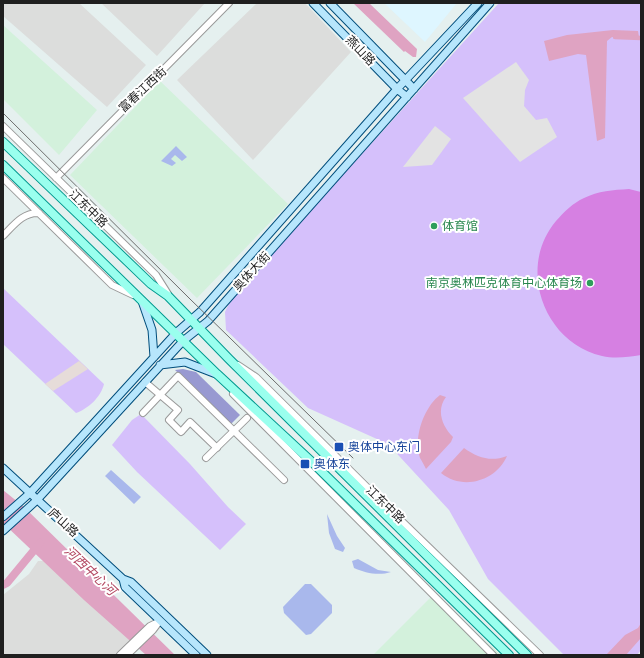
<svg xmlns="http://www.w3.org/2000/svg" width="644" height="658" viewBox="0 0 644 658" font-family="'Source Sans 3','Noto Sans SC',sans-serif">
	<rect width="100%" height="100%" fill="#e5f0ef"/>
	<!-- residential -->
	<path fill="#dcdddc" d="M3 3H79L146 65 107 107 3 16Z
		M101 3H205L157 56Z
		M257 3H305L351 52 253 160 177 80Z
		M38 561H44L134 641 120 655H3V595L29 574Z"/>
	<!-- commercial -->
	<path fill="#d3f1dc" d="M3 25 97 110 59 155 3 99Z
		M160 81 288 204 197 298 70 175Z
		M433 595 501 655H373Z"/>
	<!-- education -->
	<path fill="#def6ff" d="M384 3H457L425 42Z"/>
	<!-- grass -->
	<path fill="#a9b8ec" d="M176 146 187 157 182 161 175 155 171 159 176 163 172 166 161 161Z
		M111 470 141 497 134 504 105 476Z
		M327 514 337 536 345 548 343 552 335 549 329 533Z
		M358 559 378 570 391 572C379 576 365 573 354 568L352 561Z
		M305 584H311L332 605V613L311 634 306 635 284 613 283 607Z"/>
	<!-- forest -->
	<path fill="#9899d1" d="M183 369 196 372 240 415 231 424 175 370Z"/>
	<!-- park -->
	<path fill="#d5c0fb" d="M499 3H641V650L637 655H564L488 579 449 510 388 444 308 408 226 330 225 312 232 297Z
		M3 288 104 384C101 397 88 409 76 413L3 344Z
		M141 414 190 464 228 507 246 524 220 550 137 472 112 445 132 420Z"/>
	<!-- pitch -->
	<path fill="#d680e2" d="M629 189 641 192V355C628 357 615 359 602 356 543 342 517 267 556 221 564 212 573 203 584 198 598 191 613 190 629 189Z"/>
	<!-- parking -->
	<path fill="#e3e3e3" d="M516 62 529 80 525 90 524 106 536 120 547 118 557 137 520 162 463 98Z
		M435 126 451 139 432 165 403 167Z"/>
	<!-- plaza -->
	<path fill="#e6dcd9" d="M79 361 88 369 53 391 45 384Z"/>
	<!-- water -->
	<path fill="#dfa3c2" d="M353 3H369L417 49 416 57H413L405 51 404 52Z
		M613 30 638 31 639 37H612L607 41 605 138 597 141 586 55 578 54 549 61 544 41 567 35Z
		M440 395 446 397C436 410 442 426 453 437L451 442 426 469C424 465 422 461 420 458 413 438 424 407 440 395Z
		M464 448C478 458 491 462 507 456 496 481 463 491 441 473Z
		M3 490 24 507 175 655H146L84 600 3 523Z
		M641 623V638L626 655H606L625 635 638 628Z"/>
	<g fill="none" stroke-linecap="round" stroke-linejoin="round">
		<!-- canal -->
		<path stroke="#dfa3c2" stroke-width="4.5" d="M615 37 641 38"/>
		<!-- river -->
		<path stroke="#dfa3c2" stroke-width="8" d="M3 585 7 583 40 543"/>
		<!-- tertiary casing -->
		<g stroke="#999" stroke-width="8">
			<path id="tertiary" d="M3 126 156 275 168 294
				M3 178 112 285 133 295
				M56 178 229 3
				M3 236C13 226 23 212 39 213
				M238 365 256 377 379 499 540 655
				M145 382 178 410 169 420 181 432 190 422 217 448
				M233 394 493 655
				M143 413 178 376 284 480
				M206 458 247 418
				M120 655 150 626 160 621
				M127 655 153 630 159 622"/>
		</g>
		<!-- secondary casing -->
		<g stroke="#014d7b" stroke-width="9">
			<path id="secondary" d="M313 3 397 89 407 97
				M330 3 414 89
				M142 301 152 330 154 357
				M160 365 185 362 216 374
				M3 468 123 579 131 582 207 655
				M3 517 30 493 176 333 200 312 397 89 478 3
				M3 531 37 500 183 341 208 321 490 3
				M123 579 125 587 196 655"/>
		</g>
		<!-- primary casing -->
		<g stroke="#00998f" stroke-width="10">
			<path id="primary" d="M3 142 151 284 168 296 229 359 527 655
				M3 165 217 374 314 464 509 655"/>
		</g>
		<!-- tertiary -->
		<use href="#tertiary" stroke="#fff" stroke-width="6"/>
		<!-- secondary -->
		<use href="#secondary" stroke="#b7e6fc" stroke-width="7"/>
		<!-- primary -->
		<use href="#primary" stroke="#9affee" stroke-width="8"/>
		<!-- tram -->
		<path stroke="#6d6d6d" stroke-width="1" d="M3 113 190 299 353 458"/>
	</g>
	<!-- markers -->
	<g fill="#2e9e5b" stroke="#fff" stroke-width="1.5">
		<circle cx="434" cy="226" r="4"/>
		<circle cx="590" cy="283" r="4"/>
	</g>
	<g fill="#1a4fb4" stroke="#fff" stroke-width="1.5">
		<rect x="334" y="442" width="10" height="10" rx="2"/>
		<rect x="300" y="459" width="10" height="10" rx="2"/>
	</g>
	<g text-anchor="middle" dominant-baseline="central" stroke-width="4" stroke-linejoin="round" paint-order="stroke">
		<!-- street labels -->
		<g font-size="12" fill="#1f1f1f" stroke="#fff">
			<text transform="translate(360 51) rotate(46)">燕山路</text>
			<text transform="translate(143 90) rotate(-43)">富春江西街</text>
			<text transform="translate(88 209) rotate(44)">江东中路</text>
			<text transform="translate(252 272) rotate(-48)">奥体大街</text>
			<text transform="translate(385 505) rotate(44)">江东中路</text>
			<text transform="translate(63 523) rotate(42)">庐山路</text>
		</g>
		<!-- leisure labels -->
		<g font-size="12" fill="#27864d" stroke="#fff" text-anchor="start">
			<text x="442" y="226">体育馆</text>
			<text x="582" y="283" text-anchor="end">南京奥林匹克体育中心体育场</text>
		</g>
		<!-- transit labels -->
		<g font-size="12" fill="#164399" stroke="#fff" text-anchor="start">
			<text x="348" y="447">奥体中心东门</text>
			<text x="314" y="464">奥体东</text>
		</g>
		<!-- water labels -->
		<g font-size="13" font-style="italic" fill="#b24760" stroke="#fff">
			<text transform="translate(90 571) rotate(43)">河西中心河</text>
		</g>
	</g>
	<!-- border -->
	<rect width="644" height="658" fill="none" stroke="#1f1f1f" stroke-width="8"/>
</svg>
